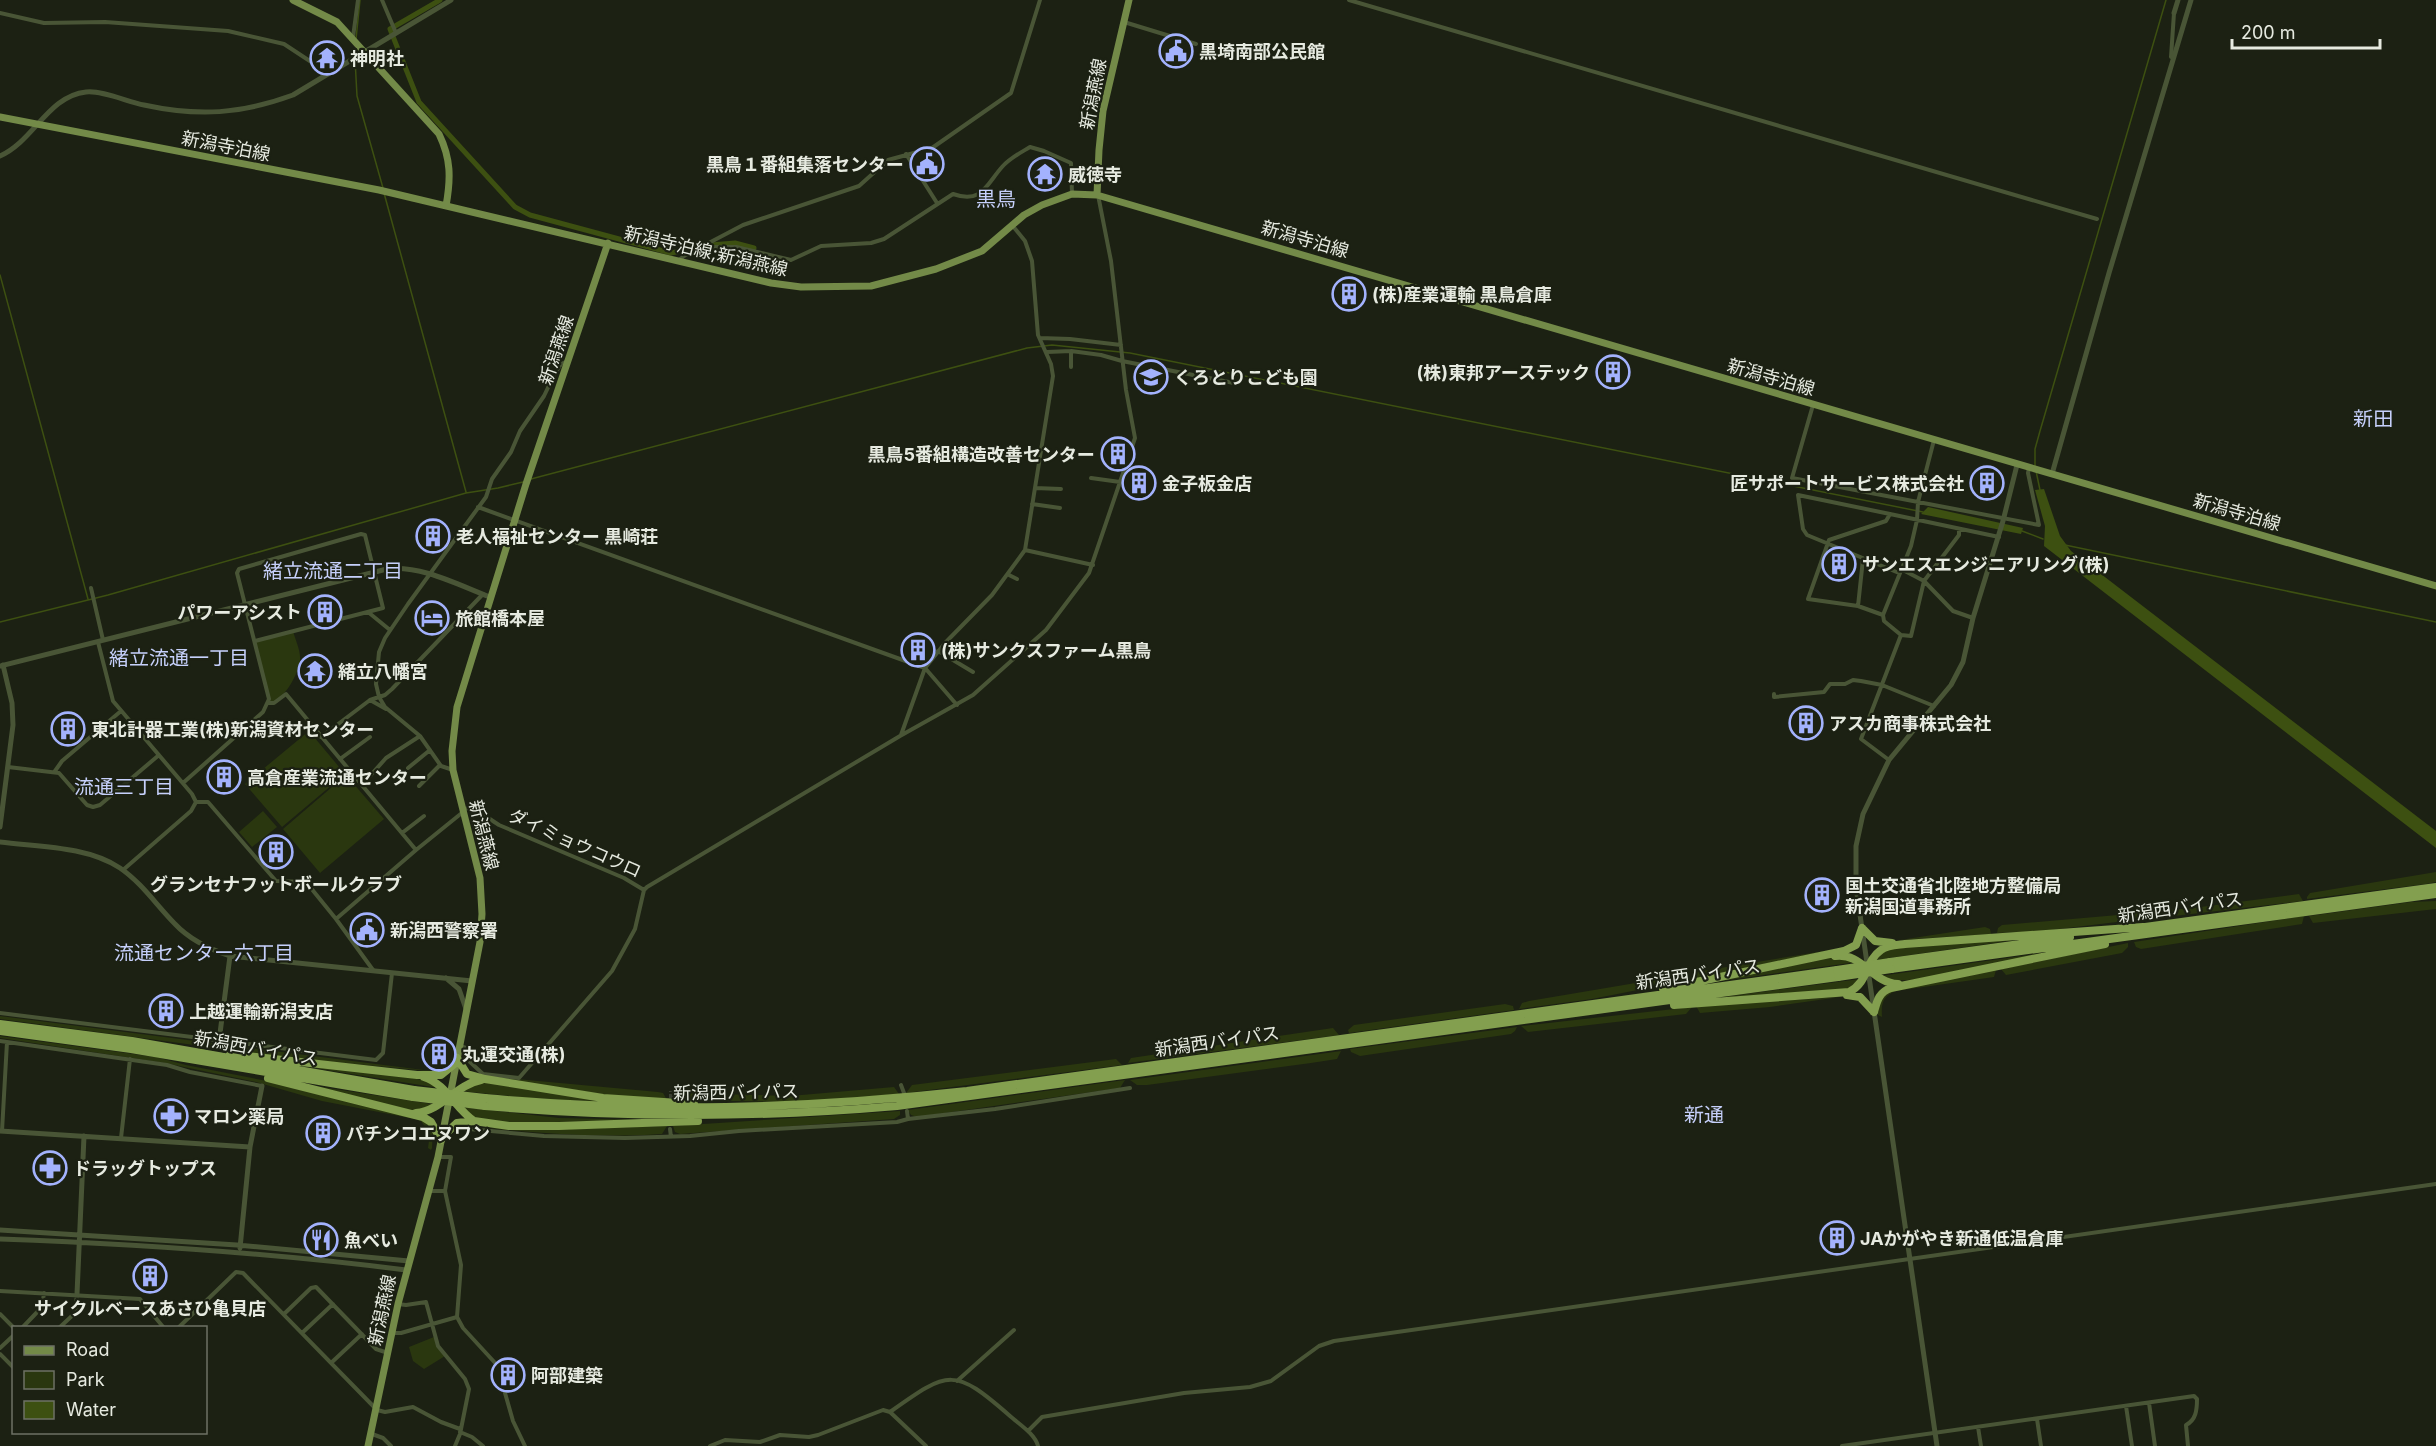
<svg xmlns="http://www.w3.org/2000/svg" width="2436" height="1446" viewBox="0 0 2436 1446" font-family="Inter,'Noto Sans JP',sans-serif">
	<rect width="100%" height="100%" fill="#1c2113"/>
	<!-- green -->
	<path fill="#2a370f" d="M293 631C295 639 301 651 300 660 299 673 283 703 268 703L256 641Z
		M309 731 345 774 282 827 245 784Z
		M346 775 384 819 320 873 283 829Z
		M263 811 277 827 252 847 239 832Z
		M2436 872V882L2426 884 2307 899V897L2310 893Z
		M2299 894 2303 901 2131 921 2135 913 2193 908Z
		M2436 901V909L2313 923 2309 916 2411 902Z
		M2118 915 2124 917 2125 921 2043 931 1997 933 1998 928 2002 925Z
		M2304 916 2302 924 2141 949 2136 947 2134 942Z
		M1985 927 1990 929 1991 934 1900 940Z
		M2036 937 1875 960 1887 949Z
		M2128 943V947L2122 953 2006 975 2001 969Z
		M1830 950 1693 979 1696 972Z
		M2049 952 1928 979C1907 978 1900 984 1880 976Z
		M1840 957 1857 962 1706 983 1808 960Z
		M1996 970 1994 977 1895 991C1883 997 1881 1003 1882 1017L1878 1015C1878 1000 1882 994 1896 989Z
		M1683 975 1688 980 1592 999 1519 1009 1522 1003 1529 1001Z
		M1860 979 1849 989 1716 998Z
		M1840 997 1770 1007 1700 1013 1696 1006Z
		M1505 1004 1513 1006 1514 1010 1349 1033 1348 1030 1354 1025Z
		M1692 1007 1686 1014 1528 1032 1521 1026Z
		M0 1016 439 1072 291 1058 0 1019Z
		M1517 1027 1515 1031 1511 1034 1360 1056 1351 1052 1350 1049Z
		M1333 1028 1339 1035 1128 1063 1131 1058Z
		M0 1036 156 1057 186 1065 267 1081 422 1119 433 1127 432 1148 431 1150 428 1148 430 1133 420 1120 322 1101 256 1082 165 1063 0 1038Z
		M1341 1051 1337 1059 1311 1063 1147 1085H1137L1130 1080Z
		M1116 1059 1122 1065 906 1093 912 1085Z
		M283 1063 396 1075 428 1081 439 1088Z
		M484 1076 658 1092 663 1093 667 1100 615 1096Z
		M1125 1080 1120 1088 917 1117 911 1115 908 1110Z
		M478 1083H491L630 1103 528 1098 461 1091Z
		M309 1085 438 1105 422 1111 402 1109Z
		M894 1087 899 1094 797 1102 673 1100 679 1093 790 1096Z
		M460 1107 559 1118 648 1120 506 1123 475 1118Z
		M900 1111V1115L894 1119 680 1134 675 1132 673 1126Z
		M667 1126 662 1134C604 1138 545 1134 487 1128L544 1130Z
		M434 1337 445 1356 424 1369 413 1361 409 1347Z"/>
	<!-- water -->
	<path fill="#3d5011" d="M2044 489 2060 536 2071 551 2436 831V848L2044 546 2045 526 2035 490Z
		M1928 507 2023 528 2021 534 1921 514Z"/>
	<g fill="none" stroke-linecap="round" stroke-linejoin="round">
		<!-- stream -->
		<path stroke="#3d5011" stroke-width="1.5" d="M356 39 360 0
			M355 59 357 96 383 188
			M384 193 466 492
			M0 275 88 599
			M2035 466V449L2040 431 2166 0
			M2036 471 2040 490
			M531 479 1027 348 1052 345 1130 353 1923 512
			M2022 531 2043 539
			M2065 545 2436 622
			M0 622 108 595 466 493 498 488 523 482"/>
		<!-- canal -->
		<path stroke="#3d5011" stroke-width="5" d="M440 0 390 29 419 102 515 207 530 215 671 253 711 245 735 243 754 248"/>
		<!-- minor-tunnel -->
		<path stroke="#3a3f32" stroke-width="4" stroke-dasharray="4 2" stroke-linecap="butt" d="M671 1104V1091"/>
		<!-- minor -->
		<path stroke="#495536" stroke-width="4" d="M382 0 396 33
			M1349 0 2097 219
			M0 13 44 23 105 22 228 31 284 44 328 73
			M1124 22 1196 44
			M353 37 358 0
			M2171 57 2174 13
			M906 154 937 203
			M703 247H736L791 260 821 246 871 243 884 239 953 194C982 204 986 185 1002 167 1010 158 1020 153 1030 147L1044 151 1071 163 1072 194
			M679 260 684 256 743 225 859 186 888 160 932 148 1011 93 1040 0
			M1040 338 1070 339 1121 345
			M1071 351 1101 355 1122 361 1234 383
			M1047 352 1071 351V367
			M1813 405 1792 478 2039 525 2028 473 2029 468
			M1091 478 1120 482
			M1035 488 1061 489
			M1032 504 1060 508
			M478 507 925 668 957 705
			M1890 514 1798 495 1803 529 1807 535 1899 573
			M1025 550 1093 565
			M1901 569 1924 581 1953 611 1973 618
			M1009 575 1017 579
			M91 588 103 640
			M1858 606 1863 559
			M368 612 390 630
			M1883 615 1911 546 1917 520 1918 502 1934 440
			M1901 635 1911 636 1924 581 1959 535V529
			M98 642 113 701 192 794 196 802
			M938 651 973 672
			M1774 694V697L1824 692 1830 684H1845L1853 680 1861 681 1882 685 1934 706
			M370 700 385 695 392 689 483 594
			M268 703H274L286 694 416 850
			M901 735 925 668 945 643 992 595 1025 550 1053 376 1051 364 1038 335 1032 261 1025 241 1012 225
			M321 737 370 700 386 709
			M340 759 370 737
			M1889 760 1861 739 1901 635 1884 621 1883 615 1858 606 1808 599 1829 540 1886 521 1890 514 1999 537
			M8 767 59 773 87 805 93 807 100 805 159 755
			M408 768 430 750
			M453 770 441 766 420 736 385 707 379 697 376 684 379 652 385 638 408 604 486 497 492 479 511 452 520 431 544 396 554 375 561 364 568 361
			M55 771 62 761 121 711
			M183 783 263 712 269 699 237 573 239 569 361 534 365 535 383 608 255 641
			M362 785 386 758 420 736
			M419 786 440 765
			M196 802H208L276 881 306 882 336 919 373 970
			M462 809 473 808 499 825 624 878 644 890
			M402 833 424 816
			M123 870 191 811 196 802
			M336 919 416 850 463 812
			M0 1013 376 1060 383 1053 392 973
			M0 1041 167 1065 190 1072 262 1086
			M460 1046 469 1049 470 1062 483 1074 519 1078 612 971 635 929 644 890 647 887 900 736 973 695 1046 630 1089 573 1135 438 1126 390 1111 261 1098 195
			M901 1085 904 1093
			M907 1111 908 1119
			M469 1129 544 1136 625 1138 690 1136 739 1131 897 1122 908 1119 995 1109 1130 1088
			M670 1129 671 1137
			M2 1131 7 1042
			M121 1138 130 1059
			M438 1157H451L445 1191 461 1265 457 1317 463 1328 497 1365 513 1421 525 1446
			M429 1191H445
			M0 1291 140 1299 164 1328
			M398 1304 406 1305 426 1302 438 1346 465 1379 469 1389 460 1434 455 1446
			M0 1314 14 1328
			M284 1314 311 1288 316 1287 376 1349 388 1353
			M22 1328 42 1307 44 1293
			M59 1328 75 1313 77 1294
			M178 1328 236 1272 243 1273 377 1410 385 1412 413 1407 441 1422 460 1429
			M302 1333 333 1304
			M392 1333H401L457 1317
			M0 1348 14 1335
			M0 1354 14 1368
			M331 1363 362 1334
			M957 1381 1014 1330
			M2149 1403 2155 1446
			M2126 1406 2132 1446
			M890 1412 926 1446
			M2037 1419 2041 1446
			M1978 1427 1981 1446
			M1028 1431 1042 1417 1184 1393 1250 1387 1271 1381 1319 1346 1334 1341 2436 1184
			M460 1432 472 1437 483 1446
			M372 1434 383 1438 391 1446
			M710 1446 725 1440 760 1442 780 1435 809 1437 818 1435 883 1410 890 1412C949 1370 954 1367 1010 1416 1019 1424 1035 1434 1038 1446
			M1842 1446 2194 1396 2197 1399C2197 1410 2196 1420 2186 1425L2188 1446"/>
		<!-- tertiary -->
		<path stroke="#495536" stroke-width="5" d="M2174 13 2178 0
			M0 156C34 141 48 96 86 92 102 90 128 102 144 105 199 117 241 114 293 95L451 0
			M2052 474 2109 273 2191 0
			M0 666 387 569C422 565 458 585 490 597
			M0 827 13 725 12 703 3 665
			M0 842C39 847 87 846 120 868 142 883 157 906 175 924 190 940 209 949 230 956L472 981
			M446 978 459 989 466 1009
			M219 1041 230 956
			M0 1131 250 1147
			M0 1230 237 1245 409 1261
			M0 1239C136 1244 272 1253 406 1270
			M240 1248 250 1147 262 1086
			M77 1294 84 1136
			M1937 1446 1856 887V846L1863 814 1889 760 1951 685 1963 662 1973 618 2003 521 2017 465"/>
		<!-- primary -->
		<path stroke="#738a48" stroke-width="7" d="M293 0 337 22 439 134C451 159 451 178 446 206
			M0 117 379 190 771 283 801 287 871 286 936 269 982 251 1024 215 1042 205 1072 194 1097 195 2436 586
			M1097 195 1099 150 1103 111 1129 0
			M368 1446 398 1304 438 1157 480 942 482 914 480 878 453 770 452 751 457 707 526 484 608 243"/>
		<!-- motorway -->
		<path stroke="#839f4f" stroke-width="8" d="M1862 928 1875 941 1892 943
			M2138 928 2436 887
			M1835 956C1862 952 1872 983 1898 984
			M1890 962 2070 937
			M1891 969 2436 894
			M1663 989 1844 951 1856 945 1862 928
			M1847 995 1860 997 1874 1012
			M1674 1005 1849 992C1869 982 1865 961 1881 950 1887 945 1898 945 1905 944L2143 927
			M1874 1012C1877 1001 1879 992 1891 988L2105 944
			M0 1024 132 1041 414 1090
			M0 1031 131 1049 413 1097
			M230 1054 417 1075H441L457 1062
			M457 1058 467 1074 485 1079 603 1098 694 1104
			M424 1077C446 1084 455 1108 474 1121
			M268 1078 423 1117 431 1122 441 1140
			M485 1098C649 1113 803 1109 967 1091L1837 970
			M485 1106C623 1118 759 1118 897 1106L1838 977
			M416 1113C443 1110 455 1085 481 1080
			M442 1137 457 1123 474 1121 509 1126H559L698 1121"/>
		<!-- motorway-bridge -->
		<path stroke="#839f4f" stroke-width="8" d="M1837 970 1890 962
			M1838 977 1891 969
			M414 1090 485 1098
			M413 1097 485 1106"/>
	</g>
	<!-- icons -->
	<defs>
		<g id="civic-ring" transform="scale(1.725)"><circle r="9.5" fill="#1c2113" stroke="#a3b2fd" stroke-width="1.5"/><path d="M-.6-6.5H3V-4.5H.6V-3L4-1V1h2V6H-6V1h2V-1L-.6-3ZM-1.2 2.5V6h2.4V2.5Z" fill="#a3b2fd"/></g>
		<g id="temple-ring" transform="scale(1.725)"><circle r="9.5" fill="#1c2113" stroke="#a3b2fd" stroke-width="1.5"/><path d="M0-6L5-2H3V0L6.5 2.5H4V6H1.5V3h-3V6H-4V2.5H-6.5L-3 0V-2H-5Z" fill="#a3b2fd"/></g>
		<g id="building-ring" transform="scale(1.725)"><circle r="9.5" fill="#1c2113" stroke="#a3b2fd" stroke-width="1.5"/><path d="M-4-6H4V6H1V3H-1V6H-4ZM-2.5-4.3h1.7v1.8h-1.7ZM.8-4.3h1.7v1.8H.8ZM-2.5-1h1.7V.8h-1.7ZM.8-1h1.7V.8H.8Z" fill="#a3b2fd"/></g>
		<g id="school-ring" transform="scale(1.725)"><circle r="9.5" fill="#1c2113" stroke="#a3b2fd" stroke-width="1.5"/><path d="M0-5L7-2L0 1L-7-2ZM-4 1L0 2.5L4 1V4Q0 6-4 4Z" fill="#a3b2fd"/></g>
		<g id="hotel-ring" transform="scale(1.725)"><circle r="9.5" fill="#1c2113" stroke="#a3b2fd" stroke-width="1.5"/><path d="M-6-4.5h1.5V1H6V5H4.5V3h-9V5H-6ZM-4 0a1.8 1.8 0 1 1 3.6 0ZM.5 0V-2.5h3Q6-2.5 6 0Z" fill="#a3b2fd"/></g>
		<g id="pharmacy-ring" transform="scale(1.725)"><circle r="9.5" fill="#1c2113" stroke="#a3b2fd" stroke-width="1.5"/><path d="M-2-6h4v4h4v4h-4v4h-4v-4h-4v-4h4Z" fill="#a3b2fd"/></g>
		<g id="restaurant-ring" transform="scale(1.725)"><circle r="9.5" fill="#1c2113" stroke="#a3b2fd" stroke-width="1.5"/><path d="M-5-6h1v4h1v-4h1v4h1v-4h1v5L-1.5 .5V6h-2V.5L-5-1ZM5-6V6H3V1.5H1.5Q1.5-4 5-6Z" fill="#a3b2fd"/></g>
	</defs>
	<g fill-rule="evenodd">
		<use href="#civic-ring" x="1176" y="51"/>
		<use href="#temple-ring" x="327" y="58"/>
		<use href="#civic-ring" x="927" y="164"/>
		<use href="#temple-ring" x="1045" y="174"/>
		<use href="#building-ring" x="1349" y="294"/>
		<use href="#building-ring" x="1613" y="372"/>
		<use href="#school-ring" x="1151" y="377"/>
		<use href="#building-ring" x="1118" y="454"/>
		<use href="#building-ring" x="1139" y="483"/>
		<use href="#building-ring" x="1987" y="483"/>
		<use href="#building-ring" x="433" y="536"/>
		<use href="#building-ring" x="1839" y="564"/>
		<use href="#building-ring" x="325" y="612"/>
		<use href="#hotel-ring" x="432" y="618"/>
		<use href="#building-ring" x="918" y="650"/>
		<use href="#temple-ring" x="315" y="671"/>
		<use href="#building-ring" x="1806" y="723"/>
		<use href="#building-ring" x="68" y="729"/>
		<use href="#building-ring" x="224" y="777"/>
		<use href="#building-ring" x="276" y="852"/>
		<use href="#building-ring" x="1822" y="895"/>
		<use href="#civic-ring" x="367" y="930"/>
		<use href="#building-ring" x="166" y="1011"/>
		<use href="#building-ring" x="439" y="1054"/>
		<use href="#pharmacy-ring" x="171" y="1116"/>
		<use href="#building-ring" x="323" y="1133"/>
		<use href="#pharmacy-ring" x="50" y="1168"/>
		<use href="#building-ring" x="1837" y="1238"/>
		<use href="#restaurant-ring" x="321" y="1240"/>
		<use href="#building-ring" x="150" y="1276"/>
		<use href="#building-ring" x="508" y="1375"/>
	</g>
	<g text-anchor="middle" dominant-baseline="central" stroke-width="4.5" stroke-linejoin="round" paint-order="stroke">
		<!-- poi labels -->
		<g font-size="18" font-weight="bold" fill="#e6eae0" stroke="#1c2113" text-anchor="start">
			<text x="1199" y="51">黒埼南部公民館</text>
			<text x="350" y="58">神明社</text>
			<text x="904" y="164" text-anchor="end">黒鳥１番組集落センター</text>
			<text x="1068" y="174">威徳寺</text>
			<text x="1372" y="294">(株)産業運輸 黒鳥倉庫</text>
			<text x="1590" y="372" text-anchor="end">(株)東邦アーステック</text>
			<text x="1174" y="377">くろとりこども園</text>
			<text x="1095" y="454" text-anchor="end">黒鳥5番組構造改善センター</text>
			<text x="1162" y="483">金子板金店</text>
			<text x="1964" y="483" text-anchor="end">匠サポートサービス株式会社</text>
			<text x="456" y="536">老人福祉センター 黒崎荘</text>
			<text x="1862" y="564">サンエスエンジニアリング(株)</text>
			<text x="302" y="612" text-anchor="end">パワーアシスト</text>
			<text x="455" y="618">旅館橋本屋</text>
			<text x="941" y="650">(株)サンクスファーム黒鳥</text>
			<text x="338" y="671">緒立八幡宮</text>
			<text x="1829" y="723">アスカ商事株式会社</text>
			<text x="91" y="729">東北計器工業(株)新潟資材センター</text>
			<text x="247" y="777">高倉産業流通センター</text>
			<text x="276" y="884" text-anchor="middle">グランセナフットボールクラブ</text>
			<text x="1845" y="885">国土交通省北陸地方整備局<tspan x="1845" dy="21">新潟国道事務所</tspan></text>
			<text x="390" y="930">新潟西警察署</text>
			<text x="189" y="1011">上越運輸新潟支店</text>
			<text x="462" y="1054">丸運交通(株)</text>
			<text x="194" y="1116">マロン薬局</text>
			<text x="346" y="1133">パチンコエヌワン</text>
			<text x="73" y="1168">ドラッグトップス</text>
			<text x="1860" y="1238">JAかがやき新通低温倉庫</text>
			<text x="344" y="1240">魚べい</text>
			<text x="150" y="1308" text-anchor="middle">サイクルベースあさひ亀貝店</text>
			<text x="531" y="1375">阿部建築</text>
		</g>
		<!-- street labels -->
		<g font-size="18" fill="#e6eae0" stroke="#1c2113">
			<text transform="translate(1093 94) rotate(-79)">新潟燕線</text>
			<text transform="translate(226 146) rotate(11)">新潟寺泊線</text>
			<text transform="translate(1305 239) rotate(16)">新潟寺泊線</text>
			<text transform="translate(706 251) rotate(13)">新潟寺泊線;新潟燕線</text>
			<text transform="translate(556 350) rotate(-71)">新潟燕線</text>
			<text transform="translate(1771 377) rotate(16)">新潟寺泊線</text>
			<text transform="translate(2237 512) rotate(16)">新潟寺泊線</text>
			<text transform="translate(484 835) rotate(76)">新潟燕線</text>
			<text transform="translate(575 843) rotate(24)">ダイミョウコウロ</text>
			<text transform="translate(2180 907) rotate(-8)">新潟西バイパス</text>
			<text transform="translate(1698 974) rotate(-8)">新潟西バイパス</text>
			<text transform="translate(1217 1041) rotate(-8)">新潟西バイパス</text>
			<text transform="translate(256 1048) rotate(10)">新潟西バイパス</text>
			<text transform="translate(736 1092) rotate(-1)">新潟西バイパス</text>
			<text transform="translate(382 1310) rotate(-78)">新潟燕線</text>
		</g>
		<!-- neighbourhood labels -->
		<g font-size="20" fill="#c6d0fb" stroke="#1c2113">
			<text x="996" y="199">黒鳥</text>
			<text x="2373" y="419">新田</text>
			<text x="333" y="571">緒立流通二丁目</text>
			<text x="179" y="658">緒立流通一丁目</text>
			<text x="124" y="787">流通三丁目</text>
			<text x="204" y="953">流通センター六丁目</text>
			<text x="1704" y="1115">新通</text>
		</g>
	</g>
	<!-- legend -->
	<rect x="12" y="1326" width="195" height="108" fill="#1c2113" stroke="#6d7165" stroke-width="1.5"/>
	<rect x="24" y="1346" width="30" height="9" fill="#738a48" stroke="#6d7165" stroke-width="1.5"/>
	<text x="66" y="1356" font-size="18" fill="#e6eae0">Road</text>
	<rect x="24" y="1371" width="30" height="18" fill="#2a370f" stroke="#6d7165" stroke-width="1.5"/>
	<text x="66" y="1386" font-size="18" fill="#e6eae0">Park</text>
	<rect x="24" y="1401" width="30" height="18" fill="#3d5011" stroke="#6d7165" stroke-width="1.5"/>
	<text x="66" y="1416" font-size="18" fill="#e6eae0">Water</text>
	<!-- scale -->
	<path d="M2232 39v9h148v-9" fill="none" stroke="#e6eae0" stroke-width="3"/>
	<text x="2241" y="39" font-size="18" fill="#e6eae0" stroke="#1c2113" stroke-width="4.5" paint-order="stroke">200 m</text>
</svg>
